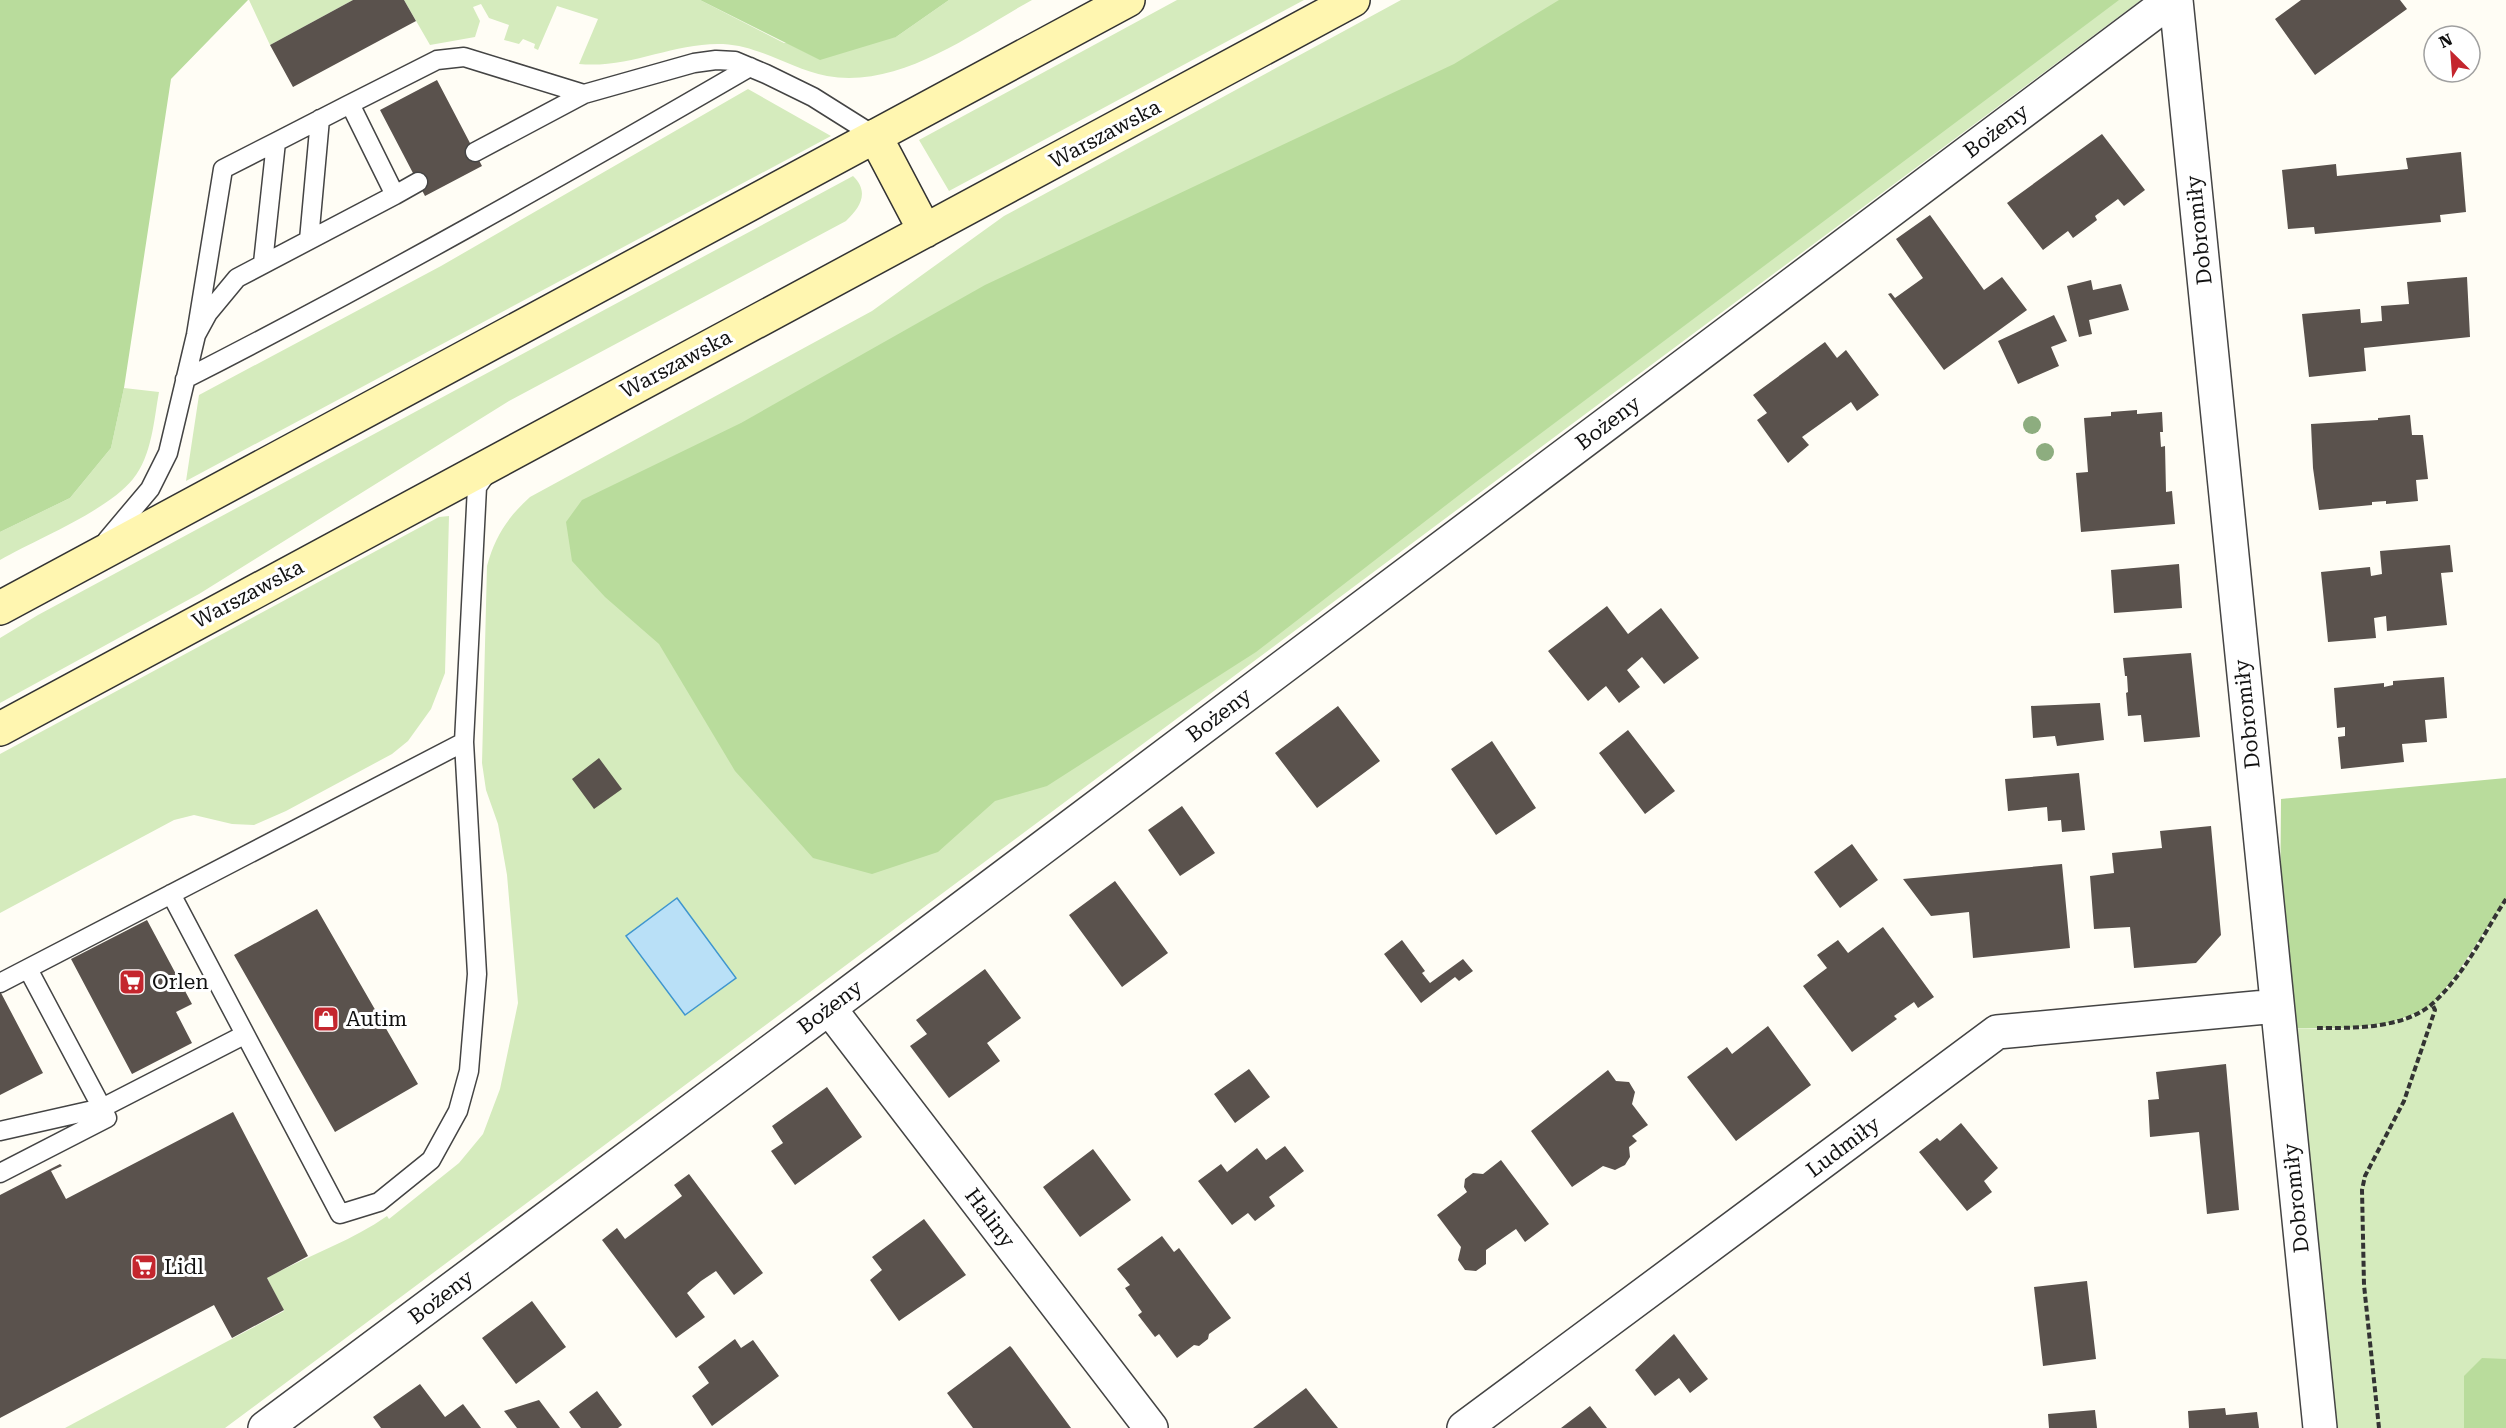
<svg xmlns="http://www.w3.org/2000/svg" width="2506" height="1428" viewBox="0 0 2506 1428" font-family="'Roboto Serif',serif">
	<rect width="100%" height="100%" fill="#fffdf5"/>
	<!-- green -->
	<path fill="#d5ebbd" d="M249 0H353L270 45Z
		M404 0H700L784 43 896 37 949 0H1032C972 33 900 89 827 76 790 69 761 46 723 44 674 42 629 69 579 64L598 19 557 6 538 50 534 48 535 44 523 39 519 44 504 40 509 25 489 18 481 4 473 7 480 21 475 37 430 45Z
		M1177 0H1304L949 191 919 140Z
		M1401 0H2141L225 1428H65L284 1311 267 1278C306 1256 350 1242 387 1216L389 1219 459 1163 483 1134 500 1089 518 1003 507 875 498 824 486 790 482 763 487 566C495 536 508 517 530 497L872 311 1004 216Z
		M748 89 831 136 186 481 199 395 441 266Z
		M853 176C870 192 860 208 846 221L509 401 199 594 0 703V638L38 615Z
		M124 388 159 392C154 419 152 456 133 479 107 511 37 539 0 560V532L70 498 111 448Z
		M449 516 445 673 431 709 408 741 392 754 286 811 254 825 232 824 194 815 174 820 0 913V754L439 517Z
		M2506 899V1428H2321L2279 1028C2324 1028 2395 1035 2431 1004 2461 980 2485 932 2506 899Z"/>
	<!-- forest -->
	<path fill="#b9dc9c" d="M0 0H248L171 79 124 388 111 448 70 498 0 532Z
		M700 0H949L896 37 820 60Z
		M1559 0H2119L1476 482 1256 652 1047 786 995 801 938 852 872 874 813 858 735 771 659 644 605 597 572 561 566 522 582 500 741 423 985 285 1454 64Z
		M2506 778V899L2454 978 2432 1004 2417 1013 2389 1023 2350 1028H2279L2281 799Z
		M2482 1358 2506 1359V1428H2464V1376Z"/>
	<!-- water -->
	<path fill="#b9e0f7" stroke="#3f96cf" stroke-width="1.5" d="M677 898 736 978 685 1015 626 936Z"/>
	<!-- building -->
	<path fill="#5a524d" d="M353 0H404L416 21 293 87 270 45Z
		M2301 0H2400L2407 9 2315 75 2275 19Z
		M437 80 482 166 425 196 380 110Z
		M2102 134 2145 190 2124 206 2118 199 2095 216 2097 220 2073 238 2068 231 2043 250 2007 203Z
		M2461 152 2466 212 2440 215 2441 222 2315 234 2314 227 2288 229 2282 170 2336 164 2337 176 2408 169 2406 158Z
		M1930 215 1984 290 2002 277 2027 310 1944 370 1888 294 1891 293 1895 298 1923 278 1896 239Z
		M2467 277 2470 337 2364 348 2366 371 2309 377 2302 314 2360 309 2361 323 2382 321 2381 306 2409 304 2407 282Z
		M2091 280 2093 290 2121 284 2129 310 2089 320 2092 334 2079 337 2067 286Z
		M2054 315 2067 341 2051 347 2059 366 2018 384 1998 341Z
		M1825 342 1837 358 1846 350 1879 395 1857 411 1851 402 1802 437 1809 445 1788 463 1757 420 1767 413 1753 395Z
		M2137 410V414L2162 412 2163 432H2160L2161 447 2165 446 2166 492 2172 491 2175 524 2081 532 2076 473 2088 472 2084 418 2111 416V412Z
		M2410 415 2412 435H2423L2428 479 2416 480 2418 501 2386 504V501L2372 502V505L2319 510 2313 468 2311 424 2378 420V418Z
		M2450 545 2453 572 2441 573 2447 625 2387 631 2386 616 2374 618 2376 638 2328 642 2321 572 2370 567 2371 576 2382 574 2380 551Z
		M2179 564 2182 608 2114 613 2111 570Z
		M1607 606 1628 634 1661 608 1699 658 1664 684 1642 657 1627 670 1640 687 1619 703 1606 686 1588 701 1548 651Z
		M2191 653 2200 737 2144 742 2141 715 2128 716 2126 693 2128 692 2127 676H2125L2123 658Z
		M2444 677 2447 718 2425 720 2427 742 2402 744 2404 762 2341 769 2338 737 2345 736V727L2337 728 2334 688 2384 683V687L2393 685V681Z
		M2100 703 2104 740 2057 746 2055 736 2033 738 2031 706Z
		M1338 706 1380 761 1317 808 1275 753Z
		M1628 730 1675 791 1645 814 1599 753Z
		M1492 741 1536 808 1496 835 1451 769Z
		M599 758 622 789 594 809 572 779Z
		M2079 773 2085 830 2062 832 2061 820 2048 821 2047 807 2008 811 2005 779Z
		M1182 806 1215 853 1180 876 1148 830Z
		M2211 826 2221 935 2196 963 2134 968 2130 927 2094 929 2090 876 2114 873 2112 853 2162 848 2160 831Z
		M1852 844 1878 880 1840 908 1814 872Z
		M2062 864 2070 948 2022 953 1973 958 1969 912 1931 916 1903 879Z
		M1115 881 1168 953 1122 987 1069 915Z
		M317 909 418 1084 335 1132 234 955Z
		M147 920 192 1004 176 1012 192 1043 132 1074 71 959Z
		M1883 927 1934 997 1918 1008 1914 1002 1894 1016 1897 1019 1852 1052 1803 986 1827 968 1817 955 1838 940 1848 953Z
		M1402 940 1425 971 1422 973 1430 983 1463 959 1473 971 1459 981 1455 977 1421 1003 1384 954Z
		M985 969 1021 1018 987 1043 1000 1061 949 1098 910 1046 927 1034 916 1020Z
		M0 991 43 1073 0 1095Z
		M1768 1026 1811 1085 1736 1141 1687 1077 1727 1047 1732 1054Z
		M2226 1064 2239 1210 2207 1214 2199 1132 2150 1137 2148 1100 2159 1099 2156 1072Z
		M1249 1069 1270 1097 1235 1123 1214 1094Z
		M1608 1070 1616 1081 1629 1082 1635 1092 1632 1104 1648 1125 1632 1136 1637 1141 1629 1147 1630 1157 1625 1165 1615 1170 1603 1166 1572 1187 1531 1131Z
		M827 1087 862 1137 795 1185 771 1151 783 1143 772 1126Z
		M233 1112 308 1256 267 1278 284 1310 232 1338 214 1305 0 1418V1195L60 1164 62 1166 51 1171 66 1199Z
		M1961 1123 1998 1168 1984 1181 1992 1192 1967 1211 1919 1152 1937 1138 1940 1141Z
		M1285 1146 1304 1171 1269 1197 1275 1206 1255 1221 1248 1213 1232 1225 1198 1181 1221 1164 1227 1172 1257 1148 1266 1160Z
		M1093 1149 1131 1200 1080 1237 1043 1187Z
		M1501 1160 1549 1224 1525 1242 1516 1229 1486 1250V1264L1476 1271 1465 1270 1458 1260 1461 1247 1437 1215 1467 1192 1464 1187 1465 1179 1473 1173 1483 1174Z
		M689 1174 763 1273 734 1295 716 1271 701 1281 687 1293 705 1317 676 1338 602 1240 617 1228 625 1239 682 1196 674 1185Z
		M924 1219 966 1275 899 1321 870 1280 882 1270 872 1257Z
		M1162 1236 1174 1252 1179 1248 1231 1318 1209 1334 1208 1339 1199 1346 1194 1345 1177 1358 1159 1334 1155 1337 1138 1315 1142 1312 1125 1288 1130 1285 1117 1269Z
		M2087 1281 2096 1359 2043 1366 2034 1287Z
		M532 1301 566 1347 516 1384 482 1338Z
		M1674 1334 1708 1379 1690 1393 1679 1378 1655 1396 1635 1370Z
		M735 1339 741 1348 753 1340 779 1376 712 1426 692 1396 709 1383 698 1367Z
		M1010 1346 1012 1348 1071 1428H973L947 1393Z
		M420 1384 445 1417 463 1404 481 1428H381L373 1417Z
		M1306 1388 1338 1428H1253Z
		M597 1391 622 1425 618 1428H581L569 1412Z
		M539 1400 560 1428H517L504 1411Z
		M1590 1406 1607 1428H1561Z
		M2225 1408 2226 1415 2257 1412 2259 1428H2189L2188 1411Z
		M2095 1410 2097 1428H2049L2048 1414Z"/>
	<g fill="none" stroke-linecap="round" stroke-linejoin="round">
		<!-- service casing -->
		<g stroke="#444" stroke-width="21">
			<path id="service" d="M475 152 584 94 694 63 716 60 735 61 766 74 813 97 875 136
				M395 195 418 182
				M309 240 320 119
				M263 263 276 142 350 104
				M196 335 208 313 237 278 395 195 350 104 437 60 464 57 584 94
				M185 379C377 281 564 175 750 67
				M107 540 150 489 168 453 196 335 223 169 276 142
				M171 894 340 1214 379 1202 431 1160 458 1111 469 1071 477 974 464 742 477 487 489 470
				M0 983 464 742
				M0 1131 102 1108 28 969
				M0 1173 107 1118 102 1108 244 1035"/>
		</g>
		<!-- minor casing -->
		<g stroke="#444" stroke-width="36">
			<path id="minor" d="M2176 0 2320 1428
				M829 1008 1151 1428
				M265 1428 829 1008 2171 0
				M1464 1428 1997 1032 2277 1006"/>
		</g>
		<!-- secondary casing -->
		<g stroke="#333" stroke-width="36">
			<path id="secondary" d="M875 136 925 231
				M0 608 1128 0
				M0 729 1353 0"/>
		</g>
		<!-- path -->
		<path stroke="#333" stroke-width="4" stroke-dasharray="6 3" stroke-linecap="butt" d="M2317 1028C2353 1028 2403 1029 2432 1004 2463 977 2484 933 2506 899
			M2379 1428 2364 1285 2362 1190 2365 1176 2404 1101 2435 1010 2432 1004"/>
		<!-- service -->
		<use href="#service" stroke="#fff" stroke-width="18"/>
		<!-- minor -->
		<use href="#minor" stroke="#fff" stroke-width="33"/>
		<!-- secondary -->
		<use href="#secondary" stroke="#fff6b0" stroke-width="33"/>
	</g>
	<!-- trees -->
	<g fill="#8dad7f">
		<circle cx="2032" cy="425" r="9"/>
		<circle cx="2045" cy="452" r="9"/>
	</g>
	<!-- icons -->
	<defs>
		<g id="supermarket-square" transform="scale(1.35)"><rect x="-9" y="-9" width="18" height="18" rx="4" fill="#c4262e" stroke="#fff"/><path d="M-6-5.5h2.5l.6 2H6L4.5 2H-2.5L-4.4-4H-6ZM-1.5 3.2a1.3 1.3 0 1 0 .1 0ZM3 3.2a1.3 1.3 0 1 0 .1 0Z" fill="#fff"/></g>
		<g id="shop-square" transform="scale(1.35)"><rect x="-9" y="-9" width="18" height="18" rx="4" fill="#c4262e" stroke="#fff"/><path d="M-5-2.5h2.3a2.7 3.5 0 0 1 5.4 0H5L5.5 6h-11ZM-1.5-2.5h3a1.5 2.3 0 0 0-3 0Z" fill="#fff"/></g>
	</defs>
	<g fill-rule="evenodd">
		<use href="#supermarket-square" x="132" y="982"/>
		<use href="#shop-square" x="326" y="1019"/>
		<use href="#supermarket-square" x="144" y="1267"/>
	</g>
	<g text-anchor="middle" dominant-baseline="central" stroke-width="6" stroke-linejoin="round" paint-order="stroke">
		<!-- street labels -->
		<g font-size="21" fill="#111" stroke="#fff">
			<text transform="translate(1996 131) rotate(-37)">Bożeny</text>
			<text transform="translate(1105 134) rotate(-28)">Warszawska</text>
			<text transform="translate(2199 230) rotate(-96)">Dobromiły</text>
			<text transform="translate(676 364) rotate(-28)">Warszawska</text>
			<text transform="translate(1608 423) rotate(-37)">Bożeny</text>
			<text transform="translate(248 594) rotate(-28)">Warszawska</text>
			<text transform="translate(2247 714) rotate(-96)">Dobromiły</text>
			<text transform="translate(1219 715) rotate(-37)">Bożeny</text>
			<text transform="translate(830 1007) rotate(-37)">Bożeny</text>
			<text transform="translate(1843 1147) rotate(-37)">Ludmiły</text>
			<text transform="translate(2296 1198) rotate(-96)">Dobromiły</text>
			<text transform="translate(990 1218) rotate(53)">Haliny</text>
			<text transform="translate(441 1297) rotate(-37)">Bożeny</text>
		</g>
		<!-- poi labels -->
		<g font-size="21" fill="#111" stroke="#fff" text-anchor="start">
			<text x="152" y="982">Orlen</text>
			<text x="346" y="1019">Autim</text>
			<text x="164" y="1267">Lidl</text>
		</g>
	</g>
	<!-- north arrow -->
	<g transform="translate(2452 54) rotate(335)"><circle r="28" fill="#ffffff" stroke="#a0a0a0" stroke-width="1.5"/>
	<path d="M0-4.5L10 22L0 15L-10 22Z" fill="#c4262e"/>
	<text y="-9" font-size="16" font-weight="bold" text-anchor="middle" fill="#111111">N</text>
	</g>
</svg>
